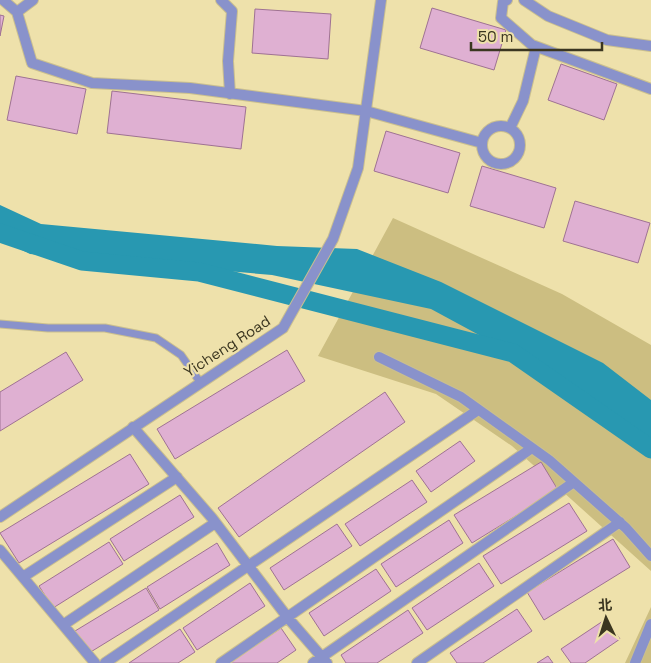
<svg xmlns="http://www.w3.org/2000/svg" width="651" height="663" viewBox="0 0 651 663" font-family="'Space Grotesk','Noto Sans SC',sans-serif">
	<rect width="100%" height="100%" fill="#eee1ab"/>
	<!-- green -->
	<path fill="#ccbe81" d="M393 218 562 294 651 345V571L512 446 436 394 318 356Z
		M651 607V663H625Z"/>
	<!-- water -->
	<path fill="#2898b1" d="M0 205 41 224 277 246 357 249 441 282 603 363 651 400V444L586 393 431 309 272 275 30 254 0 239Z"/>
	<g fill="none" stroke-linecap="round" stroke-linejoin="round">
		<!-- canal -->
		<path stroke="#2898b1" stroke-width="19" d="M0 233 82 261 199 272 513 353 651 449"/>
	</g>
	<!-- building -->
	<path fill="#dfb0d2" stroke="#9f7293" d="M432 8 506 30 494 70 420 48Z
		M255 9 331 14 328 59 252 53Z
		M0 15 4 16 0 36Z
		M561 64 617 84 604 120 548 100Z
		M16 76 86 89 77 134 7 120Z
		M112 91 246 107 241 149 107 133Z
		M386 131 460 153 448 193 374 171Z
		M482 166 556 188 544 228 470 206Z
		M575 201 650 223 638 263 563 241Z
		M287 350 305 381 175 459 157 429Z
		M66 352 83 380 0 431V392Z
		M385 392 405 422 239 537 218 508Z
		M460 441 475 461 431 492 416 471Z
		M130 454 149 484 19 563 0 533Z
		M541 462 558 490 472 543 454 515Z
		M412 480 427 502 360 546 345 524Z
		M180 495 194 517 124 561 110 539Z
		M569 503 587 531 501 584 483 556Z
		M449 520 463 543 396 587 381 564Z
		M337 524 352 546 284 590 270 568Z
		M613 539 630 567 544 620 527 592Z
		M109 542 123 564 53 608 39 586Z
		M217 543 230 565 160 609 147 587Z
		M479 563 494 586 427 630 412 608Z
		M376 569 391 591 324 636 309 613Z
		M250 583 265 606 197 650 183 628Z
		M146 588 159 610 89 653 75 631Z
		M517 609 532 631 483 663H457L450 653Z
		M408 610 423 633 377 663H346L341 655Z
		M606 619 620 639 585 663H571L561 649Z
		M281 628 296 650 277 663H228Z
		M180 629 195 652 178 663H129Z
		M548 656 553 663H537Z"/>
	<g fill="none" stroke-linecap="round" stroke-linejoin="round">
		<!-- service casing -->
		<g stroke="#cabf8f" stroke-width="9">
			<path id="service" d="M0 324 48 328H105L156 338 181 355 200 382"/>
		</g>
		<!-- minor casing -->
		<g stroke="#cabf8f" stroke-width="12">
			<path id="minor" d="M3 0 17 12 32 63 92 83 190 88 366 111 482 143
				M221 0 232 11 228 61 230 94
				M507 0 503 2 501 18 532 45 651 89
				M524 0 548 16 607 40 651 46
				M17 12 33 0
				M482 145a19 19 0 1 1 38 0a19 19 0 1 1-38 0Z
				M510 128 523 101 536 47
				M379 357 461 397 549 460 626 528 651 556
				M133 427 212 518 288 618 327 663
				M0 550 95 663
				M23 577 177 477
				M63 625 215 523
				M105 663 478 410
				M221 663 532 448
				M313 663 574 482
				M417 663 620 522
				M635 663 651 624"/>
		</g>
		<!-- tertiary casing -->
		<g stroke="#cabf8f" stroke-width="12">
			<path id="tertiary" d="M0 517 283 328 333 239 358 168 381 0"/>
		</g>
		<!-- service -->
		<use href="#service" stroke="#8992cb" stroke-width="7"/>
		<!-- minor -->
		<use href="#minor" stroke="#8992cb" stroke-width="10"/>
		<!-- tertiary -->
		<use href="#tertiary" stroke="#8992cb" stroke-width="10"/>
	</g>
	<g text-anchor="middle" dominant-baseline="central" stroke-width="4.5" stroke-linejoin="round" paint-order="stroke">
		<!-- street labels -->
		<g font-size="15" fill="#3b3620" stroke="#eee1ab">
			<text transform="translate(227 346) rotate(-33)">Yicheng Road</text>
		</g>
	</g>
	<!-- north arrow -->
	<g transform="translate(606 618) rotate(356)" stroke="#eee1ab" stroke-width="4" paint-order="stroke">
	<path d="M0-4L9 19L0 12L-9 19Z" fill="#3b3620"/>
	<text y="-8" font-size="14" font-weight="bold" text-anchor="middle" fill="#3b3620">北</text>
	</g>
	<!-- scale -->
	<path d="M471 42v8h131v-8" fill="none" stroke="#3b3620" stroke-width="2.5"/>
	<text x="478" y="42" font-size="15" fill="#3b3620" stroke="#eee1ab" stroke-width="4" paint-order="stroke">50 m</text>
</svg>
